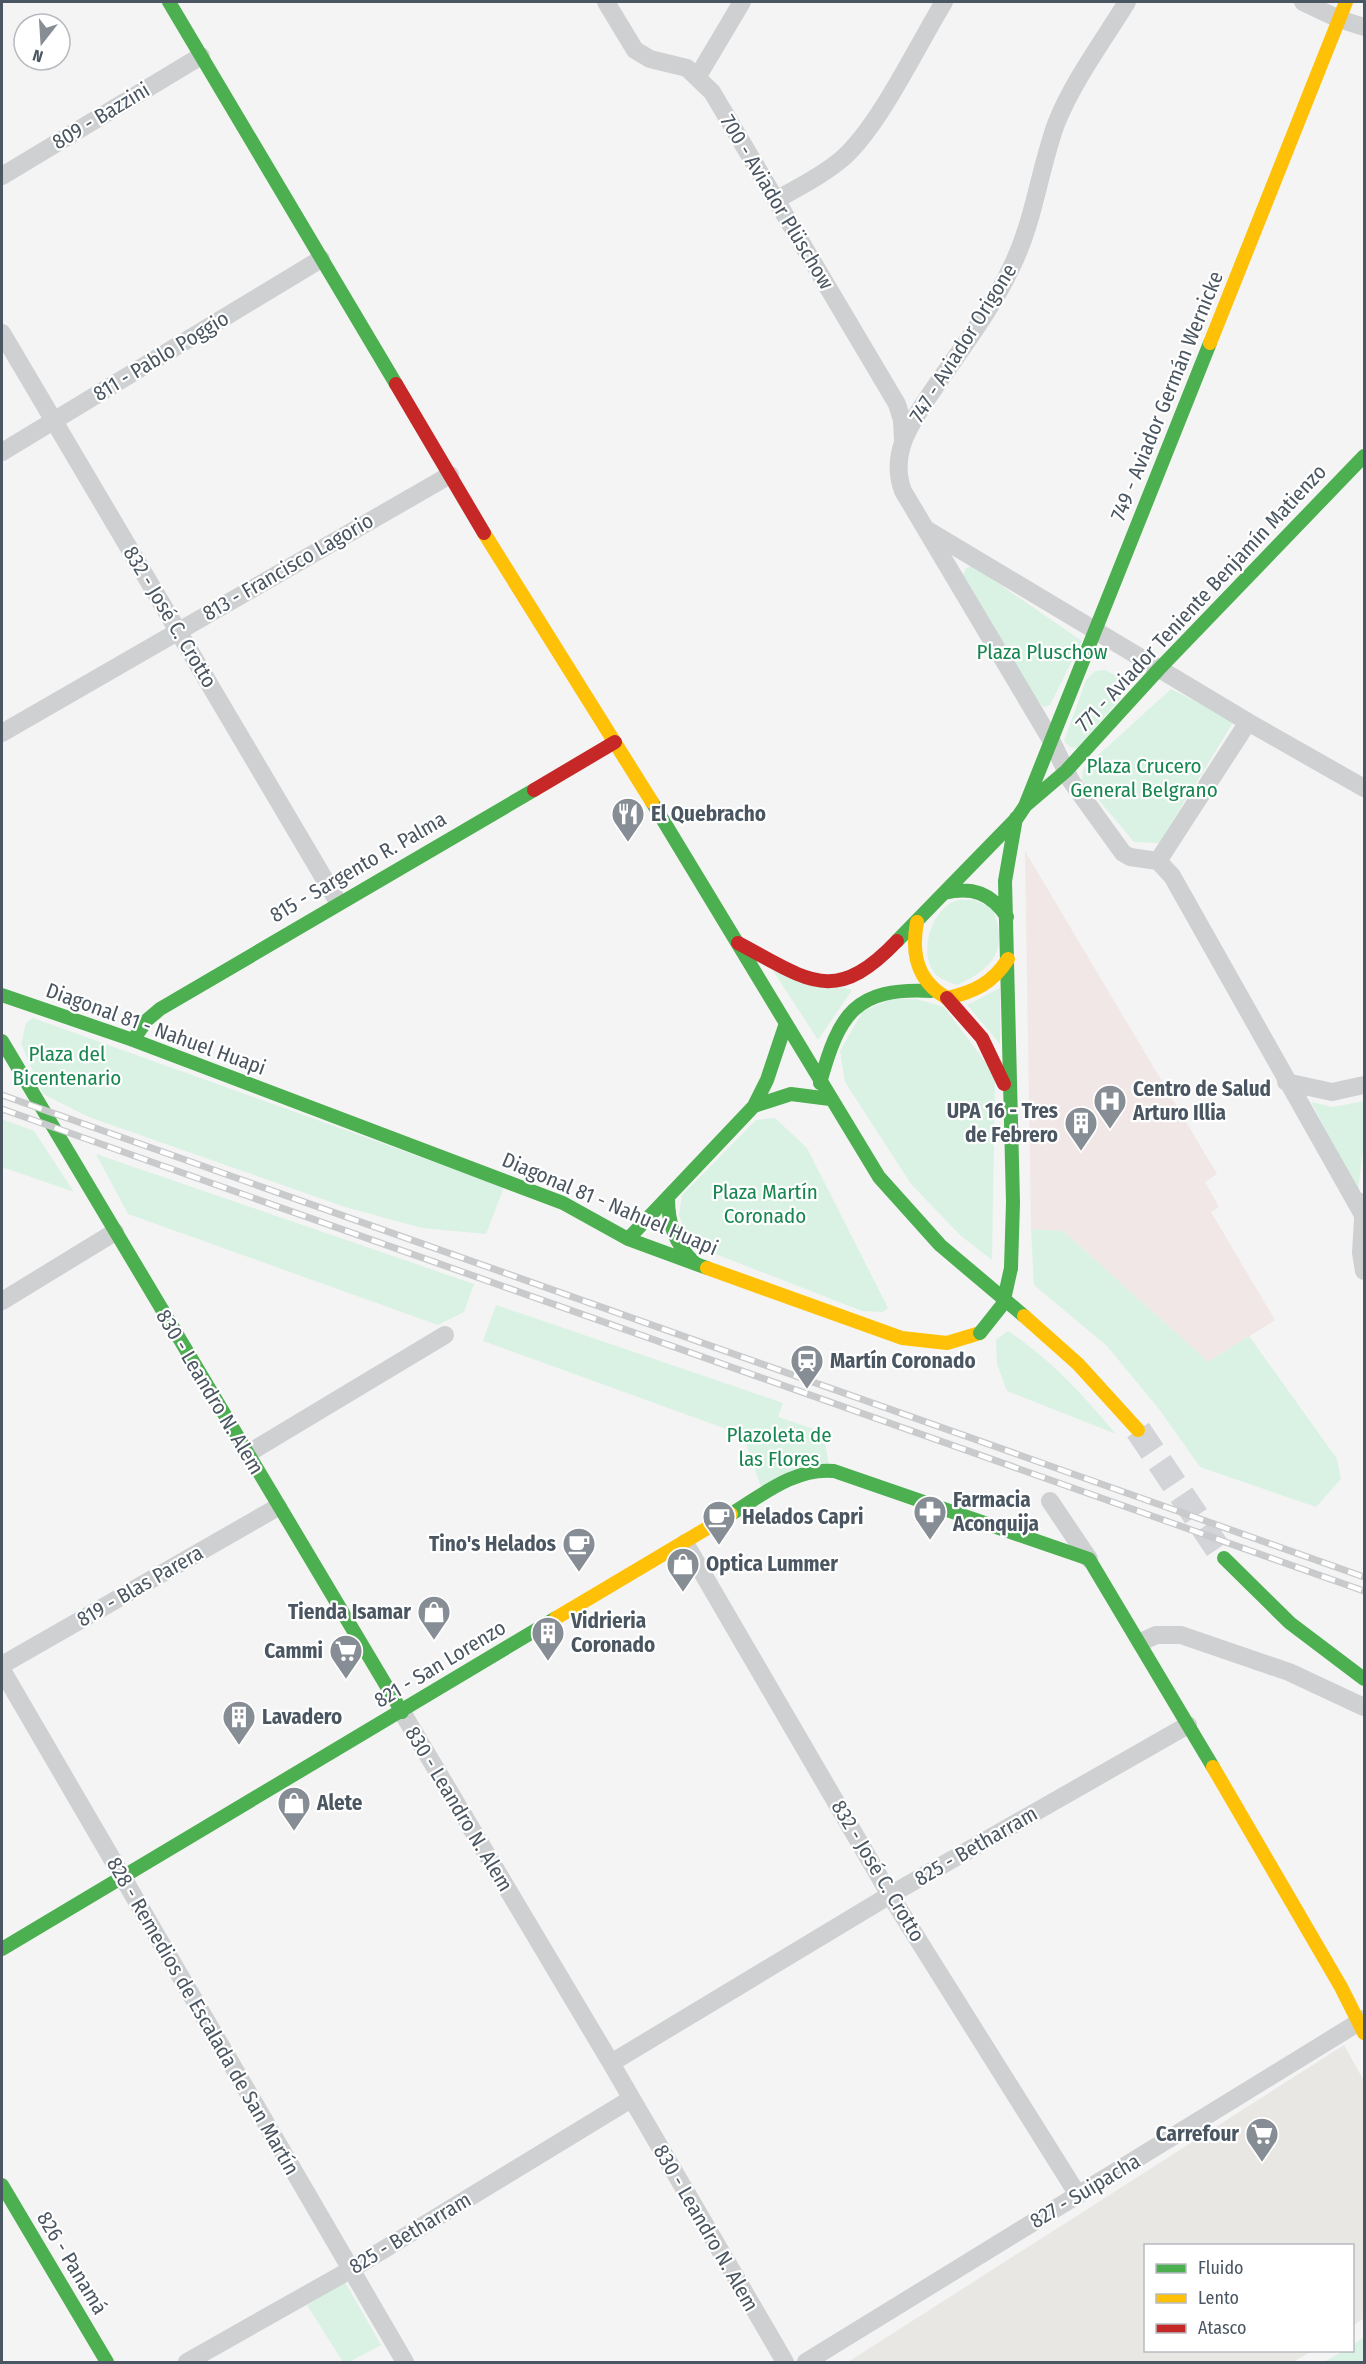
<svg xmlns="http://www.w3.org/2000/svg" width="1366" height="2364" viewBox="0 0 1366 2364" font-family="'Fira Sans Condensed',sans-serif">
	<rect width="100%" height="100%" fill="#f4f4f4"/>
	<!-- commercial -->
	<path fill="#e8e7e3" d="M1344 2045 1364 2081V2318L1353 2326 1352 2246H1146V2350L1312 2351 1293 2362H848Z"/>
	<!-- medical -->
	<path fill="#f1e7e6" d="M1025 851 1217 1174 1205 1182 1219 1207 1211 1212 1275 1320 1208 1362 1063 1231 1031 1229Z"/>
	<!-- green -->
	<path fill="#d9f2e3" d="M973 566 1082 641 1050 705 1044 707 1038 701 963 575 966 568Z
		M1105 670 1127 681 1129 688 1078 748 1070 747 1064 741 1086 680 1095 671Z
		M1171 689 1234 721 1159 843 1134 842 1082 780 1083 769Z
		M974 900 992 908C1009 948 995 968 957 985 949 982 938 979 933 971 919 950 932 910 955 901 960 899 969 900 974 900Z
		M772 969 852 990 818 1040Z
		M1000 988V1044L967 1005Z
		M892 999H916L944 1007 995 1075 992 1260 960 1235 911 1184 845 1082 840 1051 863 1011Z
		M33 1018 504 1187 486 1234 422 1228 345 1207 89 1117 43 1094 21 1044 26 1023Z
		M1364 1101V1142L1358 1190 1311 1102 1333 1107Z
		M775 1118 807 1148 888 1308 883 1312 862 1311 700 1248 686 1234 679 1215 682 1195 756 1120Z
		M2 1119 34 1131 74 1192 2 1167Z
		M96 1154 474 1284 464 1312 438 1325 128 1214Z
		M1031 1229 1063 1231 1208 1362 1249 1336 1337 1459 1341 1479 1316 1507 1200 1467 1159 1409 1107 1346 1034 1285Z
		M496 1305 783 1403 778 1417 823 1432 829 1466 762 1490 743 1435 483 1341Z
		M1008 1331C1052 1360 1082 1394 1116 1434L1007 1391 997 1364 996 1340Z
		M345 2282 381 2345 349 2362H343L307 2305Z
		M1364 2337V2362H1324L1343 2351 1352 2350 1353 2345Z"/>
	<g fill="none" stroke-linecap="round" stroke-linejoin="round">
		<!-- secondary-tunnel -->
		<path stroke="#d2d4d7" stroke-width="26" stroke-dasharray="26 13" stroke-linecap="butt" d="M1138 1430 1224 1558"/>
		<!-- street -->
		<path stroke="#ced0d2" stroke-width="18" d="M606 2 635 50 650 59 687 68 712 92 897 404 902 420 903 440
			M1127 2C1103 41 1073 81 1056 124 1039 171 1034 222 1011 268 991 310 962 348 935 387 914 419 888 451 903 491L1051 740 1071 781 1123 853 1130 857 1158 861 1172 876 1362 1213
			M1303 2 1339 19 1364 27
			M698 76 742 2
			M2 176 201 56
			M776 200C799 187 823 175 843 158 880 125 917 46 944 2
			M2 333 338 902
			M2 452 321 259
			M929 531 1248 722 1364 788
			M2 733 450 475
			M1158 861 1248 722
			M1286 1082 1332 1092 1364 1085
			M1364 1202 1361 1253 1364 1271
			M2 1301 115 1232
			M247 1454 445 1335
			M1050 1501 1089 1559
			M685 1543 890 1895 1078 2195
			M1141 1642 1156 1635H1181L1289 1672 1364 1707
			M2 1665 278 1507
			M2 1670 405 2362
			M402 1712 611 2063 785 2362
			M611 2063 890 1895 1188 1725
			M187 2362 350 2270 631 2099
			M806 2362 1364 2019"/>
		<!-- fast -->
		<path stroke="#4caf50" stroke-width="14" d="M169 2 396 384
			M652 802 879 1177 940 1245 1024 1316
			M1025 806 1210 343
			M944 893C972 886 991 893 1007 917
			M897 941 1017 818 1025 806 1066 771 1159 669 1364 456
			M2 995 133 1040 563 1203 628 1239 707 1268
			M133 1040 147 1020 160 1009 534 790
			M2 1041 402 1712
			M820 1083C839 1014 855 987 931 991
			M754 1106 791 1094 830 1099
			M668 1198C668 1224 675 1244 694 1262
			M628 1239 754 1106 767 1080 785 1026
			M1011 1268 1013 1202 1005 881 1016 818
			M731 1514C762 1495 796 1467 834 1471L1089 1559 1213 1767
			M1224 1558 1290 1623 1364 1679
			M2 1949 556 1618
			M2 2185 107 2362"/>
		<!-- slow -->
		<path stroke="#ffc107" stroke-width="14" d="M1210 343 1346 2
			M484 533 652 802
			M917 922C911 954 917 981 947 998 974 992 993 983 1008 959
			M707 1268 902 1338 947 1343 980 1333
			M1024 1316 1078 1364 1138 1430
			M556 1618 731 1514
			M1213 1767 1341 1987 1364 2033"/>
		<!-- jam -->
		<path stroke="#c62828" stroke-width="14" d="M396 384 484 533
			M534 790 615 742
			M738 943C808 980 834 1007 897 941
			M947 998 982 1038 1004 1084"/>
		<!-- rail casing -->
		<g stroke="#c9cacc" stroke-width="7">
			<path id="rail" d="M2 1095 1364 1577
				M2 1109 1364 1591"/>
		</g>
		<!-- rail -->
		<use href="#rail" stroke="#fff" stroke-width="4.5" stroke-dasharray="14" stroke-linecap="butt"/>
		<!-- fast-bridge -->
		<path stroke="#4caf50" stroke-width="14" d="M980 1333 1003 1304 1011 1268"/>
	</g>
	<!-- icons -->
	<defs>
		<g id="restaurant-pin" transform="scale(1.725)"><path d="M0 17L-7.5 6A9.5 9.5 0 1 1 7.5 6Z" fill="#868d94" stroke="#fff"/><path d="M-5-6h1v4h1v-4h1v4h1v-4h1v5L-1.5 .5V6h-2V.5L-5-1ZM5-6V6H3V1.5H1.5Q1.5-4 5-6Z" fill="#fff"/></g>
		<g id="hospital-pin" transform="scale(1.725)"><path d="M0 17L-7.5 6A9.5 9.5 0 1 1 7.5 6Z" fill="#868d94" stroke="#fff"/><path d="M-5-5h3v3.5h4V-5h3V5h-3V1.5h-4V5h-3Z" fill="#fff"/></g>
		<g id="building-pin" transform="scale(1.725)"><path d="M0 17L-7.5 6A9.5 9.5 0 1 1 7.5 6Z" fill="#868d94" stroke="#fff"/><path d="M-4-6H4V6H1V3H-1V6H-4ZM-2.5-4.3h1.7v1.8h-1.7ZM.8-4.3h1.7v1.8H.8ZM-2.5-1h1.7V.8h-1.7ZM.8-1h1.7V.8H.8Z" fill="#fff"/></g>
		<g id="station-pin" transform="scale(1.725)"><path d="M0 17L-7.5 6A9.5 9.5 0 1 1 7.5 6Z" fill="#868d94" stroke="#fff"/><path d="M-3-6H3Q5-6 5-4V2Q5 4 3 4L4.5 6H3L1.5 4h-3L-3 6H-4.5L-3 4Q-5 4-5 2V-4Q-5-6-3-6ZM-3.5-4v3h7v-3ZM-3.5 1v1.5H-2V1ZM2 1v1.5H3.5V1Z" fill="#fff"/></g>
		<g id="pharmacy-pin" transform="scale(1.725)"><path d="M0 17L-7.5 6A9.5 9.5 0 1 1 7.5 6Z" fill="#868d94" stroke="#fff"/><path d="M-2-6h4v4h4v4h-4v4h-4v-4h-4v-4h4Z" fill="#fff"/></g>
		<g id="cafe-pin" transform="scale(1.725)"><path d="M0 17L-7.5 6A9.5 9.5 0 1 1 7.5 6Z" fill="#868d94" stroke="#fff"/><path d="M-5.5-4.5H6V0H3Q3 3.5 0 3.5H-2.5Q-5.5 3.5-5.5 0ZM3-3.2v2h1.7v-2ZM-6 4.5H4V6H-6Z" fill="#fff"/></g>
		<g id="shop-pin" transform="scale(1.725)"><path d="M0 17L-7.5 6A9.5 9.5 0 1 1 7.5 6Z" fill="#868d94" stroke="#fff"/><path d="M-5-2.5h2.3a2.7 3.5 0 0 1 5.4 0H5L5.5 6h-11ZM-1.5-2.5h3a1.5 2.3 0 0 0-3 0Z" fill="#fff"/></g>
		<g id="supermarket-pin" transform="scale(1.725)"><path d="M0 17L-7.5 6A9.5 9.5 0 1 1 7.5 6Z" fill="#868d94" stroke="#fff"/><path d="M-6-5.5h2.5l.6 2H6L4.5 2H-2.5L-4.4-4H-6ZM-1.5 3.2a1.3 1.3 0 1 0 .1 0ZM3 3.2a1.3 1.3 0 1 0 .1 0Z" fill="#fff"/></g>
	</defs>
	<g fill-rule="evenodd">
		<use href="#restaurant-pin" x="628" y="814"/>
		<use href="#hospital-pin" x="1110" y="1101"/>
		<use href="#building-pin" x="1081" y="1123"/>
		<use href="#station-pin" x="807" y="1361"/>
		<use href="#pharmacy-pin" x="930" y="1512"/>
		<use href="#cafe-pin" x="719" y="1517"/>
		<use href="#cafe-pin" x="579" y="1544"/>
		<use href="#shop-pin" x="683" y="1564"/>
		<use href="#shop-pin" x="434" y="1612"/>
		<use href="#building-pin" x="548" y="1633"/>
		<use href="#supermarket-pin" x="346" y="1651"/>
		<use href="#building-pin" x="239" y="1717"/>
		<use href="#shop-pin" x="294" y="1803"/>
		<use href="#supermarket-pin" x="1262" y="2134"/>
	</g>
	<g text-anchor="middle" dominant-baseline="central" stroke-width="4.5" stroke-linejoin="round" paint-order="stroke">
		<!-- street labels -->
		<g font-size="21" fill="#4a5661" stroke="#fff">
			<text transform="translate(101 116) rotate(-31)">809 - Bazzini</text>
			<text transform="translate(777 202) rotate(59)">700 - Aviador Plüschow</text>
			<text transform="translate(963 343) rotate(-58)">747 - Aviador Origone</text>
			<text transform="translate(161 356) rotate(-31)">811 - Pablo Poggio</text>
			<text transform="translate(1167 396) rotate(-68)">749 - Aviador Germán Wernicke</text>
			<text transform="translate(288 567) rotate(-30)">813 - Francisco Lagorio</text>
			<text transform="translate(1201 598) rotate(-47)">771 - Aviador Teniente Benjamín Matienzo</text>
			<text transform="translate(170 617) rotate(59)">832 - José C. Crotto</text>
			<text transform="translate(358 867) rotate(-30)">815 - Sargento R. Palma</text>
			<text transform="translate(156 1029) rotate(20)">Diagonal 81 - Nahuel Huapi</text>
			<text transform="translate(610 1204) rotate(23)">Diagonal 81 - Nahuel Huapi</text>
			<text transform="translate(210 1392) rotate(59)">830 - Leandro N. Alem</text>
			<text transform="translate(140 1586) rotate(-30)">819 - Blas Parera</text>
			<text transform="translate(440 1664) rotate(-31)">821 - San Lorenzo</text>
			<text transform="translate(459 1809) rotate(59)">830 - Leandro N. Alem</text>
			<text transform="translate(976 1846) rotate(-30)">825 - Betharram</text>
			<text transform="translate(878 1871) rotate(59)">832 - José C. Crotto</text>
			<text transform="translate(203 2016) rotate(60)">828 - Remedios de Escalada de San Martín</text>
			<text transform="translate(1085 2191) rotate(-31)">827 - Suipacha</text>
			<text transform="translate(706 2228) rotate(60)">830 - Leandro N. Alem</text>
			<text transform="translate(410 2233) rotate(-31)">825 - Betharram</text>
			<text transform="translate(72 2263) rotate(59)">826 - Panamá</text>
		</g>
		<!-- park labels -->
		<g font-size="21" fill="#17864f" stroke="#fff">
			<text x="1042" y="652">Plaza Pluschow</text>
			<text x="1144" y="766">Plaza Crucero<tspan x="1144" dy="24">General Belgrano</tspan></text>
			<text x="67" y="1054">Plaza del<tspan x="67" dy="24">Bicentenario</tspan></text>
			<text x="765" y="1192">Plaza Martín<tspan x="765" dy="24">Coronado</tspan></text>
			<text x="779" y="1435">Plazoleta de<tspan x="779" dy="24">las Flores</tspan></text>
		</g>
		<!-- poi labels -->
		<g font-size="21" font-weight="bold" fill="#4a5661" stroke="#fff" text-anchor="start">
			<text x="651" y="814">El Quebracho</text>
			<text x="1133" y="1089">Centro de Salud<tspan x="1133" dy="24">Arturo Illia</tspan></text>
			<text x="1058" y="1111" text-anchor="end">UPA 16 - Tres<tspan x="1058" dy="24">de Febrero</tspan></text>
			<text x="830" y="1361">Martín Coronado</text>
			<text x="953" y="1500">Farmacia<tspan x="953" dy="24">Aconquija</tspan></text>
			<text x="742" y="1517">Helados Capri</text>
			<text x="556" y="1544" text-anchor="end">Tino's Helados</text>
			<text x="706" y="1564">Optica Lummer</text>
			<text x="411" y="1612" text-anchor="end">Tienda Isamar</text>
			<text x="571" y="1621">Vidrieria<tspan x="571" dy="24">Coronado</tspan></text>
			<text x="323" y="1651" text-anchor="end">Cammi</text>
			<text x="262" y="1717">Lavadero</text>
			<text x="317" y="1803">Alete</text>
			<text x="1239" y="2134" text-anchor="end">Carrefour</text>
		</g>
	</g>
	<!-- border -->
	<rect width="1366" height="2364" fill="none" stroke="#4a5661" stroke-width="6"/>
	<!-- legend -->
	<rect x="1144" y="2244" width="210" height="108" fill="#ffffff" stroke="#b7bbc0" stroke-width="1.5"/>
	<rect x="1156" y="2264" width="30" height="9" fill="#4caf50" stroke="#b7bbc0" stroke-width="1.5"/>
	<text x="1198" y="2274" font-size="18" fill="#4a5661">Fluido</text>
	<rect x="1156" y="2294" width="30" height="9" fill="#ffc107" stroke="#b7bbc0" stroke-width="1.5"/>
	<text x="1198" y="2304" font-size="18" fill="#4a5661">Lento</text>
	<rect x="1156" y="2324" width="30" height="9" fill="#c62828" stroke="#b7bbc0" stroke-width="1.5"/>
	<text x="1198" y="2334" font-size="18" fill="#4a5661">Atasco</text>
	<!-- north arrow -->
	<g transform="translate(42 42) rotate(197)"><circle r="28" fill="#ffffff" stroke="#b7bbc0" stroke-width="1.5"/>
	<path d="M0-4.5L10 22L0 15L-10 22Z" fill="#868d94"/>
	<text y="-9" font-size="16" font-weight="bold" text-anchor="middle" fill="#4a5661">N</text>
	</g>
</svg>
